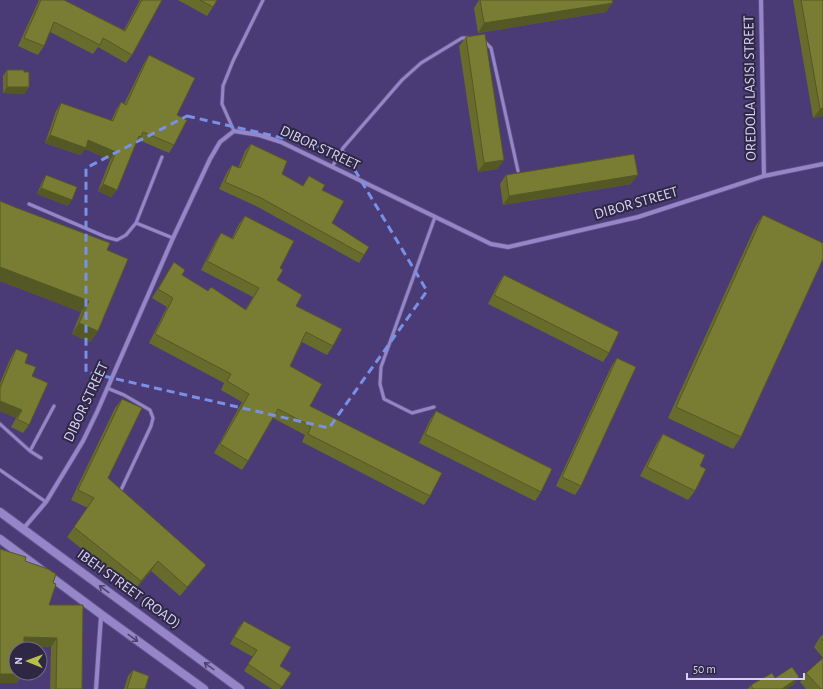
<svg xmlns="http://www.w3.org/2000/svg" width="823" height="689" viewBox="0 0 823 689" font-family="'Alegreya Sans',sans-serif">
	<rect width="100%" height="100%" fill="#4a3b76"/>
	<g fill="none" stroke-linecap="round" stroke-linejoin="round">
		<!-- lane casing -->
		<g stroke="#635588" stroke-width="4.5">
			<path id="lane" d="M484 41 491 48 518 171
				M234 131 222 104 223 86 233 61 263 0
				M332 167 343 148 402 80 421 63 462 38H469
				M29 204 106 237 117 240 126 235 136 223 173 238
				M136 223 162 157
				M107 388 124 395 150 410 153 418 151 426 120 492
				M434 407 412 413 384 399 380 384 381 367 435 217
				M0 424 30 451 54 406
				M30 451 41 458
				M0 470 46 502"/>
		</g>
		<!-- street casing -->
		<g stroke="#635588" stroke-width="5.5">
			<path id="street" d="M761 0 764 176
				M23 529 46 502 83 441 97 412 173 238 210 159 220 142 234 131 259 135 281 142 491 244 508 247 638 217 764 176 823 164
				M96 689 101 616"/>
		</g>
		<!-- secondary casing -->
		<g stroke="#635588" stroke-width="10">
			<path id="secondary" d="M0 512 240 689
				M0 539 102 615 204 689"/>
		</g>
		<!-- lane -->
		<use href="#lane" stroke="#9486c9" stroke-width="3"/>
		<!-- street -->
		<use href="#street" stroke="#9486c9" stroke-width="4"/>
		<!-- secondary -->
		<use href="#secondary" stroke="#9486c9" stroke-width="8"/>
	</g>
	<!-- wall -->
	<path fill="#676c2c" d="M39 0H64L124 30 140 0H162L132 55 126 63 98 47 93 54 50 32 44 46 38 55 18 46Z
		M178 0H217L213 7 207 16Z
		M479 0H612L606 12 478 33 474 8Z
		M793 0H823V116L813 118Z
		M466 37 504 160 497 169 478 172 459 46Z
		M149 55 177 115 174 145 169 153 139 140 135 144 117 190 111 197 98 191 110 160 85 149 80 155 45 143 56 111 61 103 111 121 116 110 121 102 124 104 144 63Z
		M7 70 24 72 29 87 24 94 3 93V76Z
		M251 144 282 174 303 186 309 176 322 190 332 223 364 255 359 263 256 206 219 189 227 172 232 165 238 168 245 151Z
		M46 175 68 206 37 194 42 182Z
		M506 175 631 184 503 205 500 184Z
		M0 201 107 250 98 331 90 342 72 334 81 312 0 281Z
		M763 215 741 437 733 449 668 418 755 227Z
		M245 216 280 268 277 280 296 306 333 346 327 355 302 342 290 366 310 406 430 496 424 505 302 442 305 435 273 418 248 461 242 470 214 453 242 402 221 390 224 383 149 343 167 307 152 298 174 262 182 275 208 291 245 310 253 297 201 270 215 242 221 233 232 238 239 224Z
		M504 275 609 353 603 362 488 304 498 284Z
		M16 349 32 376 29 425 23 433 11 427 16 418 0 411V383L11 357Z
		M617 358 581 486 575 495 556 486 611 367Z
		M122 399 108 478 206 565 199 574 180 596 151 571 134 591 67 537 88 508 71 500 115 408Z
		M436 411 541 492 535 501 419 443 430 420Z
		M663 434 695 491 688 500 640 476 657 443Z
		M25 561 53 583 49 605 82 689H50L51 647 24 646 17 683Z
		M244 621 280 666 291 673 280 689H272L244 671 253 657 230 644 239 627Z
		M823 635V658L814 647 820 637Z
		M133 670 145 689H124L128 676Z
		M806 673 823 689H806L800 682Z
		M775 678 794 684 787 689H748L751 685Z"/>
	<!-- shaded-wall -->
	<path fill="#545824" d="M613 3 606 12 478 33 484 23Z
		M7 87H29L24 94 3 93Z
		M823 108V116L813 118 820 109Z
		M50 135 88 140 116 152 110 160 85 149 80 155 45 143Z
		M504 160 497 169 478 172 484 163Z
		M638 175 631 184 503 205 509 196Z
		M103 184 117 190 111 197 98 191Z
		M41 188 72 200 68 206 37 194Z
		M0 267 89 301 81 312 0 281Z
		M79 323 98 331 90 342 72 334Z
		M0 401 22 410 16 418 0 411Z
		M158 561 151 571 134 591 141 581Z
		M206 565 199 574 180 596 187 587Z
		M24 637 57 638 51 647 18 645Z
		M0 674H23L17 683H0Z
		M799 677 794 684 787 689H782Z"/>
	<!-- building -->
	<path fill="#787d33" stroke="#545824" d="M41 0H64L125 31 142 0H162L132 55 103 38 100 45 54 22 44 46 24 38Z
		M200 0H217L213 7Z
		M480 0H612L613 3 484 23Z
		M801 0H823V108L820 109Z
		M485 34 504 160 484 163 466 37Z
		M149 55 195 78 177 115 187 120 174 145 143 132 141 137 139 136 117 190 103 184 116 152 88 140 86 148 50 135 61 103 113 121 121 102 126 105Z
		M7 70H24V72H29V87H7Z
		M251 144 287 161 282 174 303 186 309 176 325 185 322 190 344 201 332 223 369 247 364 255 261 198 225 182 232 165 240 168Z
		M634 154 638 175 509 196 506 175Z
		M46 175 77 187 72 200 41 188Z
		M0 201 17 208 110 243 107 250 128 259 98 331 79 323 89 301 0 267Z
		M763 215 823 243V259L741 437 676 407Z
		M245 216 294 241 280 268 283 270 277 280 302 295 296 306 342 329 333 346 306 332 290 366 322 384 310 406 442 473 430 496 308 434 311 426 278 409 248 461 220 444 249 394 227 381 231 374 155 334 173 298 158 289 174 262 185 270 182 275 208 291 211 287 246 310 259 288 207 261 221 233 233 239Z
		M504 275 619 332 609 353 494 295Z
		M16 349 28 354 25 363 36 367 32 376 48 383 29 425 17 419 22 410 0 401V388Z
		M617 358 636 367 581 486 562 477Z
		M122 399 142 408 108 478 206 565 187 587 158 561 141 581 74 527 94 498 78 490Z
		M436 411 552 469 541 492 425 434Z
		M663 434 705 455 700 466 706 469 695 491 647 467Z
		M0 549 26 557 25 561 48 569 56 574 53 583 56 584 49 605H83L82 689H56L57 638 24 637V649H16V673H23V674H0Z
		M244 621 291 647 280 666 291 673 282 687 248 664 257 650 234 637Z
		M823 635V641L820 637Z
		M823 658V689H821L806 673Z
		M792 667 799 677 782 689H753L751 685 772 673 775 678Z
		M133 670 149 676 145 689H127Z"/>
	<!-- one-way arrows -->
	<defs><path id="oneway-shaft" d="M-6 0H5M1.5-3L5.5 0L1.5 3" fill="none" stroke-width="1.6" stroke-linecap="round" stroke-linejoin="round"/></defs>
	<g stroke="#4d446c">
		<use href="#oneway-shaft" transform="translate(104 589) rotate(-144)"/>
		<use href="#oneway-shaft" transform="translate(133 638) rotate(36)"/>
		<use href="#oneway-shaft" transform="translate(209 666) rotate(-144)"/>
	</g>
	<!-- marked area -->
	<path fill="none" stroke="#7a90e6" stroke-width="3" stroke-dasharray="8 5" stroke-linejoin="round" d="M187 116 344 152 427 291 329 428 86 372V168Z"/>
	<g text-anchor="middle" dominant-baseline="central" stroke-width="4" stroke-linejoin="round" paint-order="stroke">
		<!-- street labels -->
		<g font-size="15" fill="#d7d1f5" stroke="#2e2844">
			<text transform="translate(750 88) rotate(-91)">OREDOLA LASISI STREET</text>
			<text transform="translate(320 148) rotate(25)">DIBOR STREET</text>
			<text transform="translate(636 203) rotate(-16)">DIBOR STREET</text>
			<text transform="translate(86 402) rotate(-65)">DIBOR STREET</text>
			<text transform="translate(129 589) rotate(36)">IBEH STREET (ROAD)</text>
		</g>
	</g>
	<!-- north arrow -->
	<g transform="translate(28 661) rotate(271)"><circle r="19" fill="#2e2844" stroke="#726c8b"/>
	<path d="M0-3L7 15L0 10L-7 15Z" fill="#b8c147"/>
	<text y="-6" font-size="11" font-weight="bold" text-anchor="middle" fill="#d7d1f5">N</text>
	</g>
	<!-- scale -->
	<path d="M687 673v6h117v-6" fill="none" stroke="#d7d1f5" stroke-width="2"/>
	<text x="693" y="673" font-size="12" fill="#d7d1f5" stroke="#2e2844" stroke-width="3" paint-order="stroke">50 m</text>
</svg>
